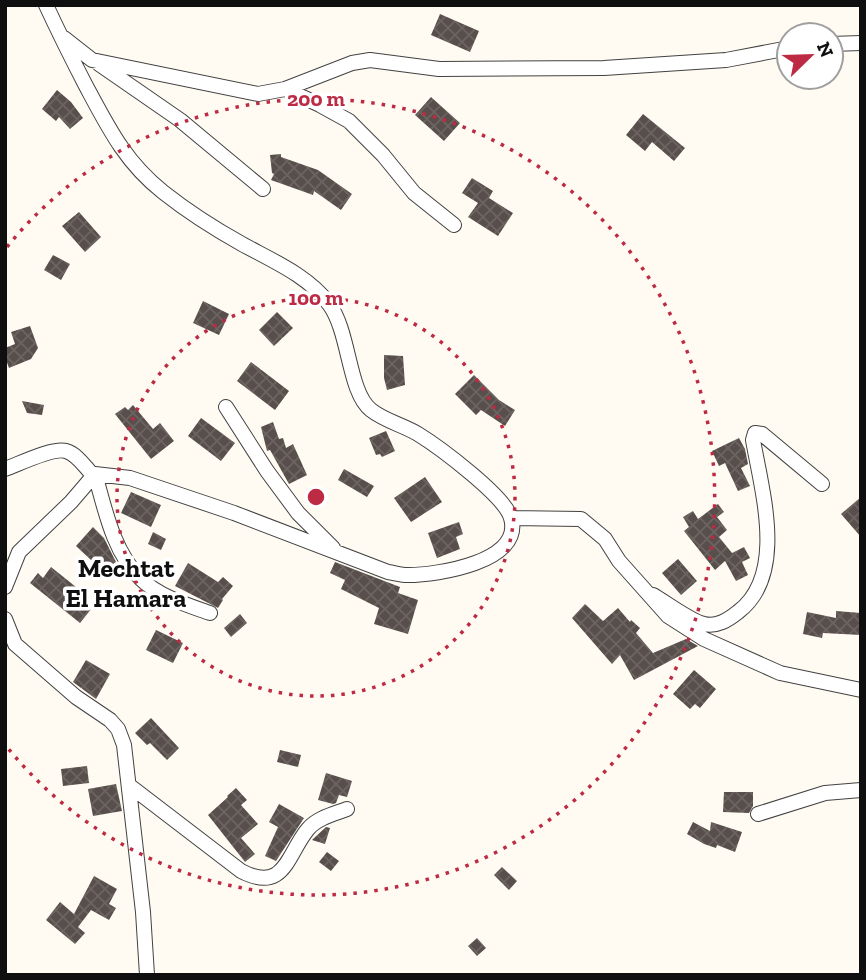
<svg xmlns="http://www.w3.org/2000/svg" width="866" height="980" viewBox="0 0 866 980" font-family="'Zilla Slab',serif">
	<defs>
		<pattern id="building-cross-hatch" width="8" height="8" patternUnits="userSpaceOnUse" patternTransform="scale(1.75)"><rect width="8" height="8" fill="#584f4c"/><path d="M0 0l8 8M0 8l8-8" fill="none" stroke="#6b6461"/></pattern>
	</defs>
	<rect width="100%" height="100%" fill="#fffbf2"/>
	<!-- building -->
	<path fill="url(#building-cross-hatch)" d="M440 14 479 31 470 52 431 35Z
		M57 90 71 102 83 118 70 129 59 117 56 121 42 109Z
		M431 97 460 123 444 141 415 115Z
		M643 114 685 148 674 161 652 142 645 151 626 135Z
		M281 154V157L318 170 352 194 341 210 314 191 313 195 271 180 274 174 272 173 270 155Z
		M472 178 493 191 489 198 513 213 498 236 468 217 478 203 462 193Z
		M79 212 101 237 85 252 62 226Z
		M53 255 70 264 61 280 44 270Z
		M203 301 229 314 219 335 193 323Z
		M277 312 293 328 274 346 259 330Z
		M30 326 38 348 31 359 9 368 5 357V348L15 344 11 332Z
		M384 355 403 356 405 385 387 390 384 378Z
		M251 362 289 391 275 410 237 381Z
		M474 375 499 400 515 410 505 426 481 410 476 415 455 394Z
		M22 401 44 405 42 415 27 413Z
		M133 405 153 429 160 423 174 441 151 459 115 414 125 407 128 410Z
		M201 418 235 443 221 461 188 436Z
		M273 422 279 439 283 438 286 448 293 444 307 475 289 484 270 450 267 451 261 427Z
		M386 431 395 451 382 457 380 454 376 455 369 438Z
		M739 438 745 449 748 464 741 468 750 486 738 491 725 463 719 466 712 451Z
		M344 469 374 486 367 497 338 480Z
		M425 477 442 502 411 522 394 498Z
		M131 492 161 505 151 527 121 513Z
		M861 497V537L841 514Z
		M718 504 724 512 717 517 727 530 719 537 732 553 744 547 750 558 742 562 748 575 736 581 725 561 715 570 684 531 689 527 683 517 693 511 698 519Z
		M459 522 463 534 456 537 460 549 437 558 428 533Z
		M93 527 104 538 116 562 105 573 76 546Z
		M153 532 166 539 161 550 148 544Z
		M678 559 697 581 681 595 662 573Z
		M335 562 400 587 398 593 418 600 408 634 374 624 379 608 341 589 345 580 330 573Z
		M188 563 218 582 223 577 233 586 222 599 223 600 218 608 175 586Z
		M51 567 76 587 72 592 92 608 80 623 30 583 38 573 43 578Z
		M585 604 603 621 618 608 630 622 631 620 640 628 636 633 653 653 686 639 698 646 634 680 620 655 612 664 572 618Z
		M836 611 861 613V635L823 633 822 638 803 634 807 612 836 618Z
		M240 614 247 623 231 637 224 628Z
		M156 630 183 643 173 663 146 650Z
		M86 660 110 674 96 699 73 682Z
		M694 670 716 689 700 708 695 704 690 709 673 694Z
		M151 718 179 748 167 760 150 743 147 745 135 733Z
		M280 750 301 755 298 767 277 762Z
		M87 766 89 783 63 786 61 769Z
		M326 773 352 781 347 797 339 795 336 803 333 804 318 800Z
		M116 784 122 811 93 816 88 789Z
		M236 788 247 800 241 805 258 824 241 838 255 854 245 862 208 815 228 797 227 796Z
		M724 792H753V806L749 813 723 812Z
		M279 804 304 818 276 861 265 856 278 827 269 822Z
		M693 822 710 831 711 822 742 832 735 852 717 845 716 848 704 844 687 834Z
		M326 827 330 828 325 844 312 840Z
		M327 852 339 861 331 871 319 862Z
		M502 867 517 881 509 890 494 875Z
		M94 876 117 889 109 904 116 908 109 920 91 910 78 927 85 933 75 944 46 920 60 902 74 914Z
		M477 938 486 948 477 956 468 946Z"/>
	<g fill="none" stroke-linecap="round" stroke-linejoin="round">
		<!-- street casing -->
		<g stroke="#424242" stroke-width="16">
			<path id="street" d="M64 38 92 60 258 94 285 89 352 63 370 60 439 69 604 68 726 60 789 48
				M831 44 861 43
				M99 64 180 120 263 189
				M285 89 320 105 349 121 383 155 414 193 454 225
				M226 407 267 471 298 513 333 548
				M5 469C19 464 53 447 66 451 77 454 85 467 92 474
				M95 474C105 509 113 552 141 579 158 596 187 605 210 613
				M511 518 581 519 605 539 619 561 668 616 704 639 780 673 861 690
				M5 587 19 552 71 502 95 474 130 478 234 513 388 572C395 573 401 575 408 575 437 575 524 562 511 518 505 496 439 447 418 434 403 425 385 421 371 410 348 392 350 332 329 304 309 276 271 260 242 244 215 229 187 211 163 192 125 162 108 127 86 86 72 59 59 33 46 5
				M653 595C665 602 692 622 704 624 717 627 728 620 738 612 787 575 762 492 753 440L755 433 762 434 822 484
				M5 619 15 644 76 697 110 720 118 729 124 745 143 912 147 975
				M130 786 241 871C285 894 287 854 308 829 317 818 334 814 347 809
				M758 814 825 793 861 790"/>
		</g>
		<!-- street -->
		<use href="#street" stroke="#fff" stroke-width="14"/>
	</g>
	<!-- distance rings -->
	<g fill="none" stroke="#bc2b43" stroke-width="3.5" stroke-dasharray="3.5 7">
		<circle cx="316" cy="497" r="199"/>
		<path d="M7 247A398 398 0 1 1 7 747"/>
	</g>
	<g text-anchor="middle" dominant-baseline="central" stroke-width="7" stroke-linejoin="round" paint-order="stroke">
		<!-- quarter labels -->
		<g font-size="26" font-weight="bold" fill="#0f0f0f" stroke="#fff">
			<text x="126" y="568">Mechtat<tspan x="126" dy="30">El Hamara</tspan></text>
		</g>
	</g>
	<circle cx="316" cy="497" r="10" fill="#bc2b43" stroke="#fff" stroke-width="3.5"/>
	<g font-size="21" text-anchor="middle" font-weight="bold" fill="#bc2b43" stroke="#fff" stroke-width="7" stroke-linejoin="round" paint-order="stroke">
		<text x="316" y="106">200 m</text>
		<text x="316" y="305">100 m</text>
	</g>
	<!-- border -->
	<rect width="866" height="980" fill="none" stroke="#0f0f0f" stroke-width="14"/>
	<!-- north arrow -->
	<g transform="translate(810 56) rotate(67)"><circle r="33" fill="#ffffff" stroke="#9f9f9f" stroke-width="2"/>
	<path d="M0-5L12 26L0 18L-12 26Z" fill="#bc2b43"/>
	<text y="-10" font-size="19" font-weight="bold" text-anchor="middle" fill="#0f0f0f">N</text>
	</g>
</svg>
